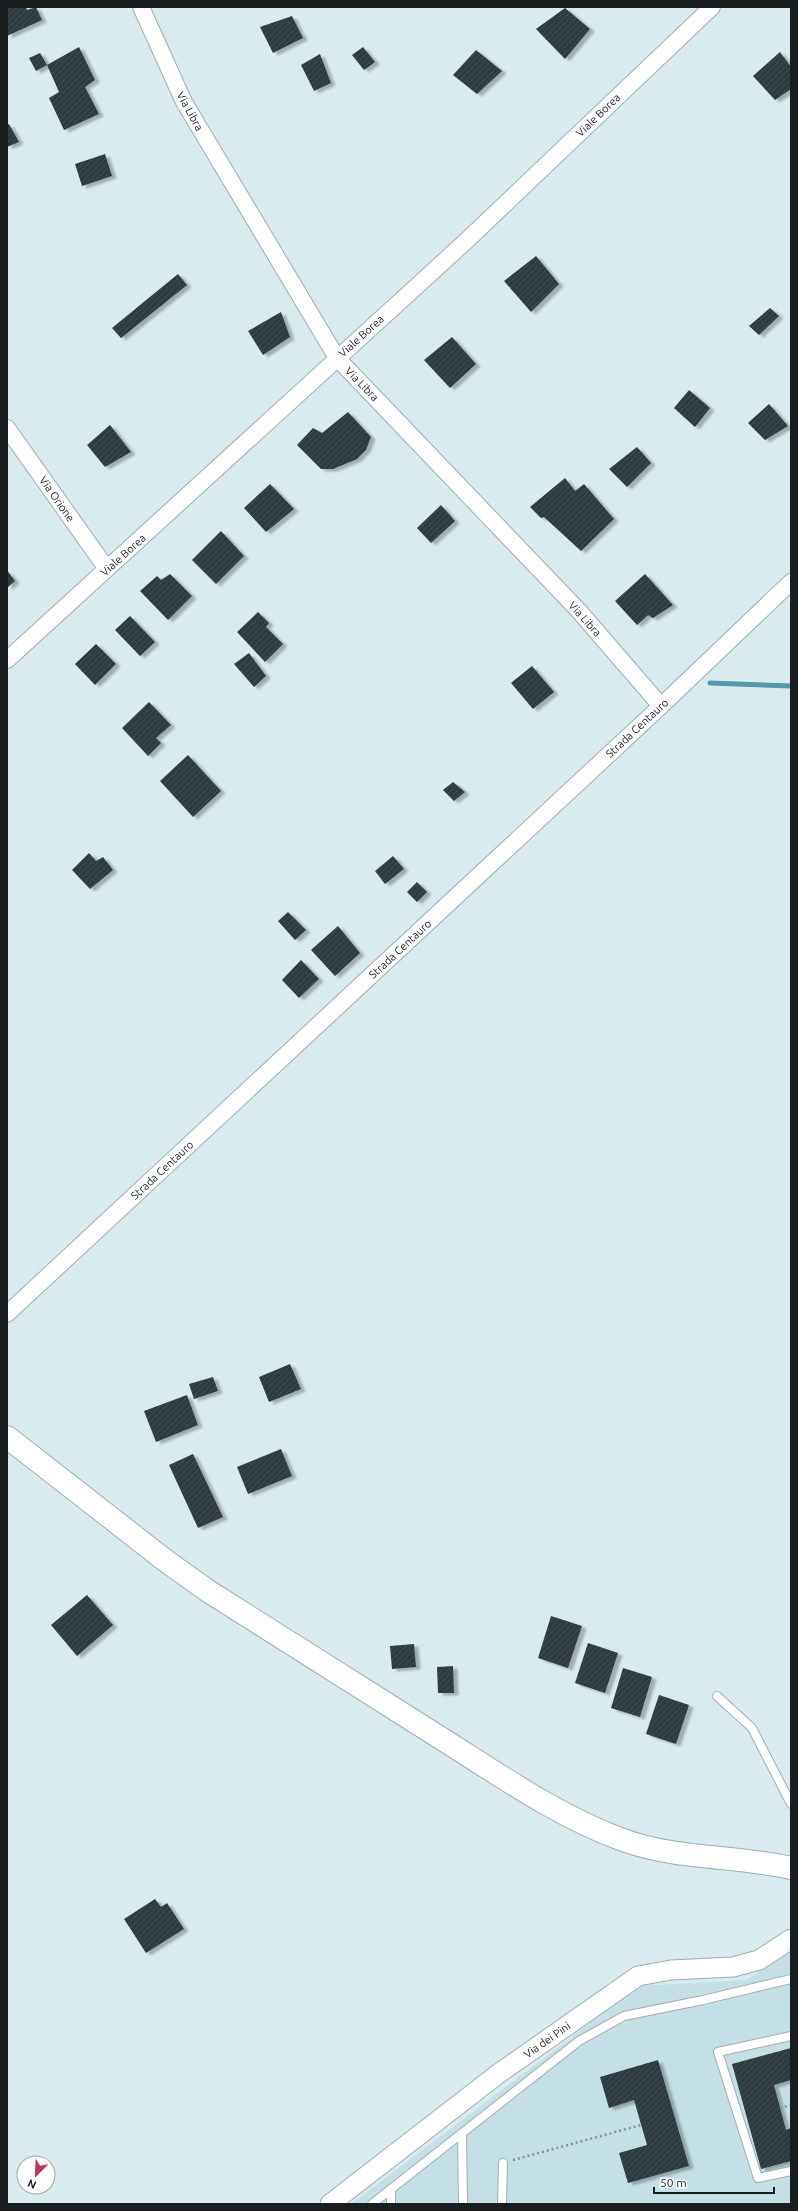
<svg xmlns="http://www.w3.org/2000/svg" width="798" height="2211" viewBox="0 0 798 2211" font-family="Ubuntu,sans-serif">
	<defs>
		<pattern id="building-hatch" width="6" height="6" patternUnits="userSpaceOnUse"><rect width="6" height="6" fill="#2d3a3f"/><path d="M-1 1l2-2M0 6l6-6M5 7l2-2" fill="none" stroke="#424e52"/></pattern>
		<filter id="shadow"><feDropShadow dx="4.5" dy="2.5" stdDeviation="1" flood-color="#0004"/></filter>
	</defs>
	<rect width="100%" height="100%" fill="#daebf0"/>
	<!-- built -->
	<path fill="#c5dfe7" d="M791 1952V2204H351L639 1986 746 1980Z"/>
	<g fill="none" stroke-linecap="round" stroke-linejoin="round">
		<!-- stream -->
		<path stroke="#5298ae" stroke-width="5" d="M710 683 791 686"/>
	</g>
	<!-- building -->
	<path fill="url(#building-hatch)" filter="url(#shadow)" d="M7 7H26L27 10 36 7 42 20 7 36Z
		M565 8 590 29 565 59 536 29Z
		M292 16 303 38 273 53 260 27Z
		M79 47 95 80 85 87 99 114 64 130 49 98 59 92 47 65Z
		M363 47 375 62 364 70 352 55Z
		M476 50 502 71 477 94 453 75Z
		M780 52 791 67V89L775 100 753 76Z
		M40 53 47 65 36 71 29 58Z
		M320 54 331 83 314 91 301 65Z
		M9 124 19 142 7 147V125Z
		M105 154 112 176 82 186 75 164Z
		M536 256 559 284 531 312 504 281Z
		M178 274 187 285 121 338 112 328Z
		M770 308 779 316 759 335 749 326Z
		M281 312 290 337 263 355 248 331Z
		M452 337 476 364 450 388 424 360Z
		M689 390 710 408 695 427 674 408Z
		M769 404 788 426 765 440 748 423Z
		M348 412 371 437 366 450 357 459 333 469H321L297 445 313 428 322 433Z
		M110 425 131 452 105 467 87 445Z
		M637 447 651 463 627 487 609 469Z
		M565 478 575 491 584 484 614 519 581 551 544 517 541 518 530 507Z
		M270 484 294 509 266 532 244 508Z
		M441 505 455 521 431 543 417 528Z
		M221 531 244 556 216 584 192 560Z
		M7 570 15 581 7 588Z
		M170 574 192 596 168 620 140 591 157 576 161 580Z
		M645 574 673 605 653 618 648 615 637 625 615 601Z
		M258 612 269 623 266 627 283 644 265 662 237 632Z
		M130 616 155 642 140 656 115 630Z
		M96 644 116 664 95 685 75 664Z
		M249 653 266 676 254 687 234 664Z
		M532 666 554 692 533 709 511 683Z
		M149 702 171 725 156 738 161 743 148 756 122 728Z
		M188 755 221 791 193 817 160 781Z
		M453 782 465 792 454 801 443 790Z
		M89 853 96 861 103 857 113 870 90 889 72 870Z
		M393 856 404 869 385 884 375 871Z
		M417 882 427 892 417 902 407 892Z
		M288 912 306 930 295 940 278 921Z
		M338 926 360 953 335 976 311 950Z
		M301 960 319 979 299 998 282 980Z
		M290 1364 301 1389 269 1402 259 1377Z
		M213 1377 218 1391 194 1399 189 1384Z
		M187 1395 198 1425 156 1442 144 1411Z
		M281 1449 292 1476 248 1494 237 1467Z
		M193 1454 223 1517 198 1528 169 1465Z
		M87 1595 113 1625 77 1656 51 1625Z
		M551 1616 582 1626 568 1668 538 1658Z
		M588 1643 618 1653 605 1693 575 1683Z
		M414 1644 416 1667 392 1669 390 1646Z
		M453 1666 454 1693H438L437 1667Z
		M623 1668 652 1677 640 1717 611 1708Z
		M659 1695 689 1705 676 1744 646 1734Z
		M155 1899 161 1907 167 1903 184 1929 146 1953 124 1919Z
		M791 2048V2080L774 2085 786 2130 791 2128V2161L761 2169 732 2064Z
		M658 2060 689 2166 628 2183 619 2153 647 2145 634 2100 609 2108 600 2077Z"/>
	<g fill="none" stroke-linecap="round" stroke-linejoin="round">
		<!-- service casing -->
		<g stroke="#9dadb3" stroke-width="10">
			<path id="service" d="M717 1696 752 1728 791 1804
				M791 2036 718 2052 758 2178 791 2171
				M462 2133 463 2204
				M372 2204 579 2041 624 2016 703 2000 791 1979
				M391 2204V2189
				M502 2204 503 2163"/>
		</g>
		<!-- minor casing -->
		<g stroke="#9dadb3" stroke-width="18">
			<path id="minor" d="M141 7 184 102 337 358 579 611 661 706
				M7 428 107 569
				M7 660 464 243 712 7
				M7 1314 661 706 791 582"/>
		</g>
		<!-- tertiary casing -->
		<g stroke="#9dadb3" stroke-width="21">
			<path id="tertiary" d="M330 2204 498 2074 638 1976 671 1970 733 1967 759 1960 791 1939"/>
		</g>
		<!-- secondary casing -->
		<g stroke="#9dadb3" stroke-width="24">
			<path id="secondary" d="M7 1437 166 1561 208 1591C285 1639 362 1688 439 1737 498 1774 557 1816 623 1840 678 1860 735 1855 791 1868"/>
		</g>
		<!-- path -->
		<path stroke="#849094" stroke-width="2.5" stroke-dasharray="2 3" stroke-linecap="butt" d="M780 2108 791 2105
			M513 2160 641 2125"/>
		<!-- service -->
		<use href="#service" stroke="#fff" stroke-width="8"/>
		<!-- minor -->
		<use href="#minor" stroke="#fff" stroke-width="16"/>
		<!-- tertiary -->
		<use href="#tertiary" stroke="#fff" stroke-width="19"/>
		<!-- secondary -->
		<use href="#secondary" stroke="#fff" stroke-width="22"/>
	</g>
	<g text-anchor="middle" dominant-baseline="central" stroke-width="4" stroke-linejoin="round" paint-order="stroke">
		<!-- street labels -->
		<g font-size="11" fill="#181e20" stroke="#fff">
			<text transform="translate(190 111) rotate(61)">Via Libra</text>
			<text transform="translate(598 115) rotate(-44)">Viale Borea</text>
			<text transform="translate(361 336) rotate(-42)">Viale Borea</text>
			<text transform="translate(362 384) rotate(46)">Via Libra</text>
			<text transform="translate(57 499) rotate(55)">Via Orione</text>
			<text transform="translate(123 555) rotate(-42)">Viale Borea</text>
			<text transform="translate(585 619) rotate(48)">Via Libra</text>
			<text transform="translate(637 728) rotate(-43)">Strada Centauro</text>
			<text transform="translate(400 949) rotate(-43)">Strada Centauro</text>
			<text transform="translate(162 1170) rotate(-43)">Strada Centauro</text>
			<text transform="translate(547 2040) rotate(-35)">Via dei Pini</text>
		</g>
	</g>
	<!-- border -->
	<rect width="798" height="2211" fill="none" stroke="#181e20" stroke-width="16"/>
	<!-- north arrow -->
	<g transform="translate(36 2175) rotate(204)"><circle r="19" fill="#ffffff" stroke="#a3a5a6"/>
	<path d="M0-3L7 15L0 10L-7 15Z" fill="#c33359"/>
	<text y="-6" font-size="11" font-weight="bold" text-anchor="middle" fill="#181e20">N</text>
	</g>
	<!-- scale -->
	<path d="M654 2187v6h120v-6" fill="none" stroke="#181e20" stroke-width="2"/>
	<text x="660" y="2187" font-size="12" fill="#181e20" stroke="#ffffff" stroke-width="3" paint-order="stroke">50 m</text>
</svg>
